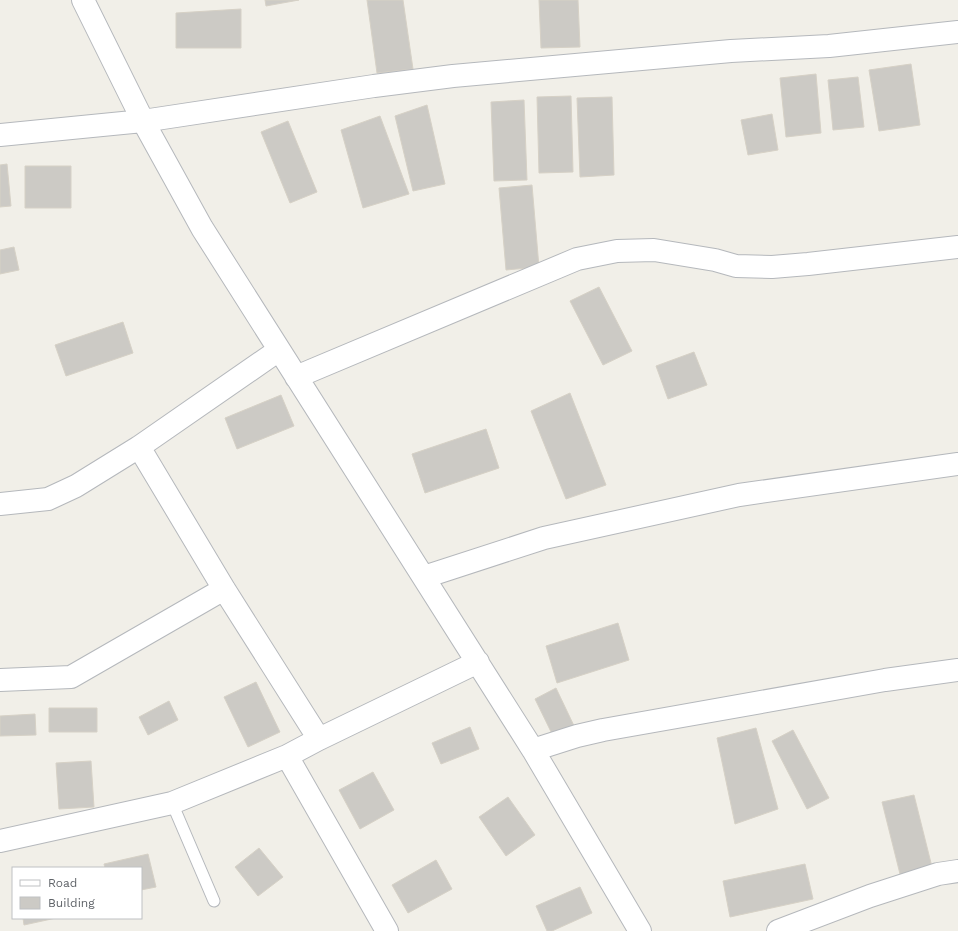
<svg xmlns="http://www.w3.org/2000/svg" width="958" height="931" viewBox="0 0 958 931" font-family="'Work Sans',sans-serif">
	<rect width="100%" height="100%" fill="#f1efe8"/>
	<!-- building -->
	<path fill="#cccac5" stroke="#d6d1c6" d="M265 0H299L266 6Z
		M367 0H403L413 69 377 73Z
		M539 0H578L580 47 541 48Z
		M241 9V48H176V13Z
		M911 64 920 125 879 131 869 70Z
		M816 74 821 133 786 137 780 78Z
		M858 77 864 127 833 130 828 80Z
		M571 96 573 172 539 173 537 97Z
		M612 97 614 175 580 177 577 98Z
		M524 100 527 180 494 181 491 102Z
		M427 105 445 184 413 191 395 116Z
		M772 114 778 150 748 155 741 120Z
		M380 116 409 194 363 208 341 130Z
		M288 121 317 192 290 203 261 132Z
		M7 164 11 206 0 207V165Z
		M25 166H71V208H25Z
		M532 185 539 267 506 270 499 188Z
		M14 247 19 270 0 274V250Z
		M599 287 632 351 603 365 570 301Z
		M123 322 133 353 66 376 55 345Z
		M694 352 707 385 668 399 656 366Z
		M570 393 606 485 566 499 531 411Z
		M281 395 294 426 237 449 225 418Z
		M486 429 499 468 425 493 412 454Z
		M618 623 629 660 557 683 546 646Z
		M256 682 280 732 248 747 224 697Z
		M556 688 576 730 555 740 535 699Z
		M169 701 178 720 148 735 139 717Z
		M49 708H97V732H49Z
		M35 714 36 735 0 736V716Z
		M470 727 479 749 441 764 432 743Z
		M756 728 778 809 735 824 717 738Z
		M793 730 829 798 807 809 772 741Z
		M91 761 94 807 59 809 56 763Z
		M373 772 394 810 360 829 339 790Z
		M914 795 932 867 900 874 882 802Z
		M508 797 535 835 506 856 479 817Z
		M259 848 283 877 258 896 235 867Z
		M148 854 156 887 141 890V868H105L104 864Z
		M436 860 452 889 408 913 392 885Z
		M805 864 813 899 730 917 723 881Z
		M580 887 592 913 552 931H547L536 906Z
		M23 918H56L24 925Z"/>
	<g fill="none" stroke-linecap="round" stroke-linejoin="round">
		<!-- lane casing -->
		<g stroke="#b5b8bc" stroke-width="13">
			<path id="lane" d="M172 803 214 901"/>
		</g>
		<!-- street casing -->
		<g stroke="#b5b8bc" stroke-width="24">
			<path id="street" d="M83 0 143 121 202 228 533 750 640 931
				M0 135 143 121 374 86 453 76 731 51 829 46 958 32
				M296 377 577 259 617 251 654 250 715 260 736 266 772 267 808 264 958 247
				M139 447 224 589 319 739 287 756
				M0 504 48 499 76 486 139 447 279 350
				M424 577 544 538 739 495 958 464
				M0 680 71 677 224 589
				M319 739 478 662
				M533 750 577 736 603 730 885 680 958 670
				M0 841 172 803 287 756 387 931
				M778 931 870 896 938 874 958 871"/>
		</g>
		<!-- lane -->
		<use href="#lane" stroke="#fff" stroke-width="11"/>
		<!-- street -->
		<use href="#street" stroke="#fff" stroke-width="22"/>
	</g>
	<!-- legend -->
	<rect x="12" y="867" width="130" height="52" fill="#ffffff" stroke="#bfc1c3"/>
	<rect x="20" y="880" width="20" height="6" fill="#ffffff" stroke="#bfc1c3"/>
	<text x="48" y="887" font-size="12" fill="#5f6368">Road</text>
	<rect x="20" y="897" width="20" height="12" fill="#cccac5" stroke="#bfc1c3"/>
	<text x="48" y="907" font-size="12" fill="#5f6368">Building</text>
</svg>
